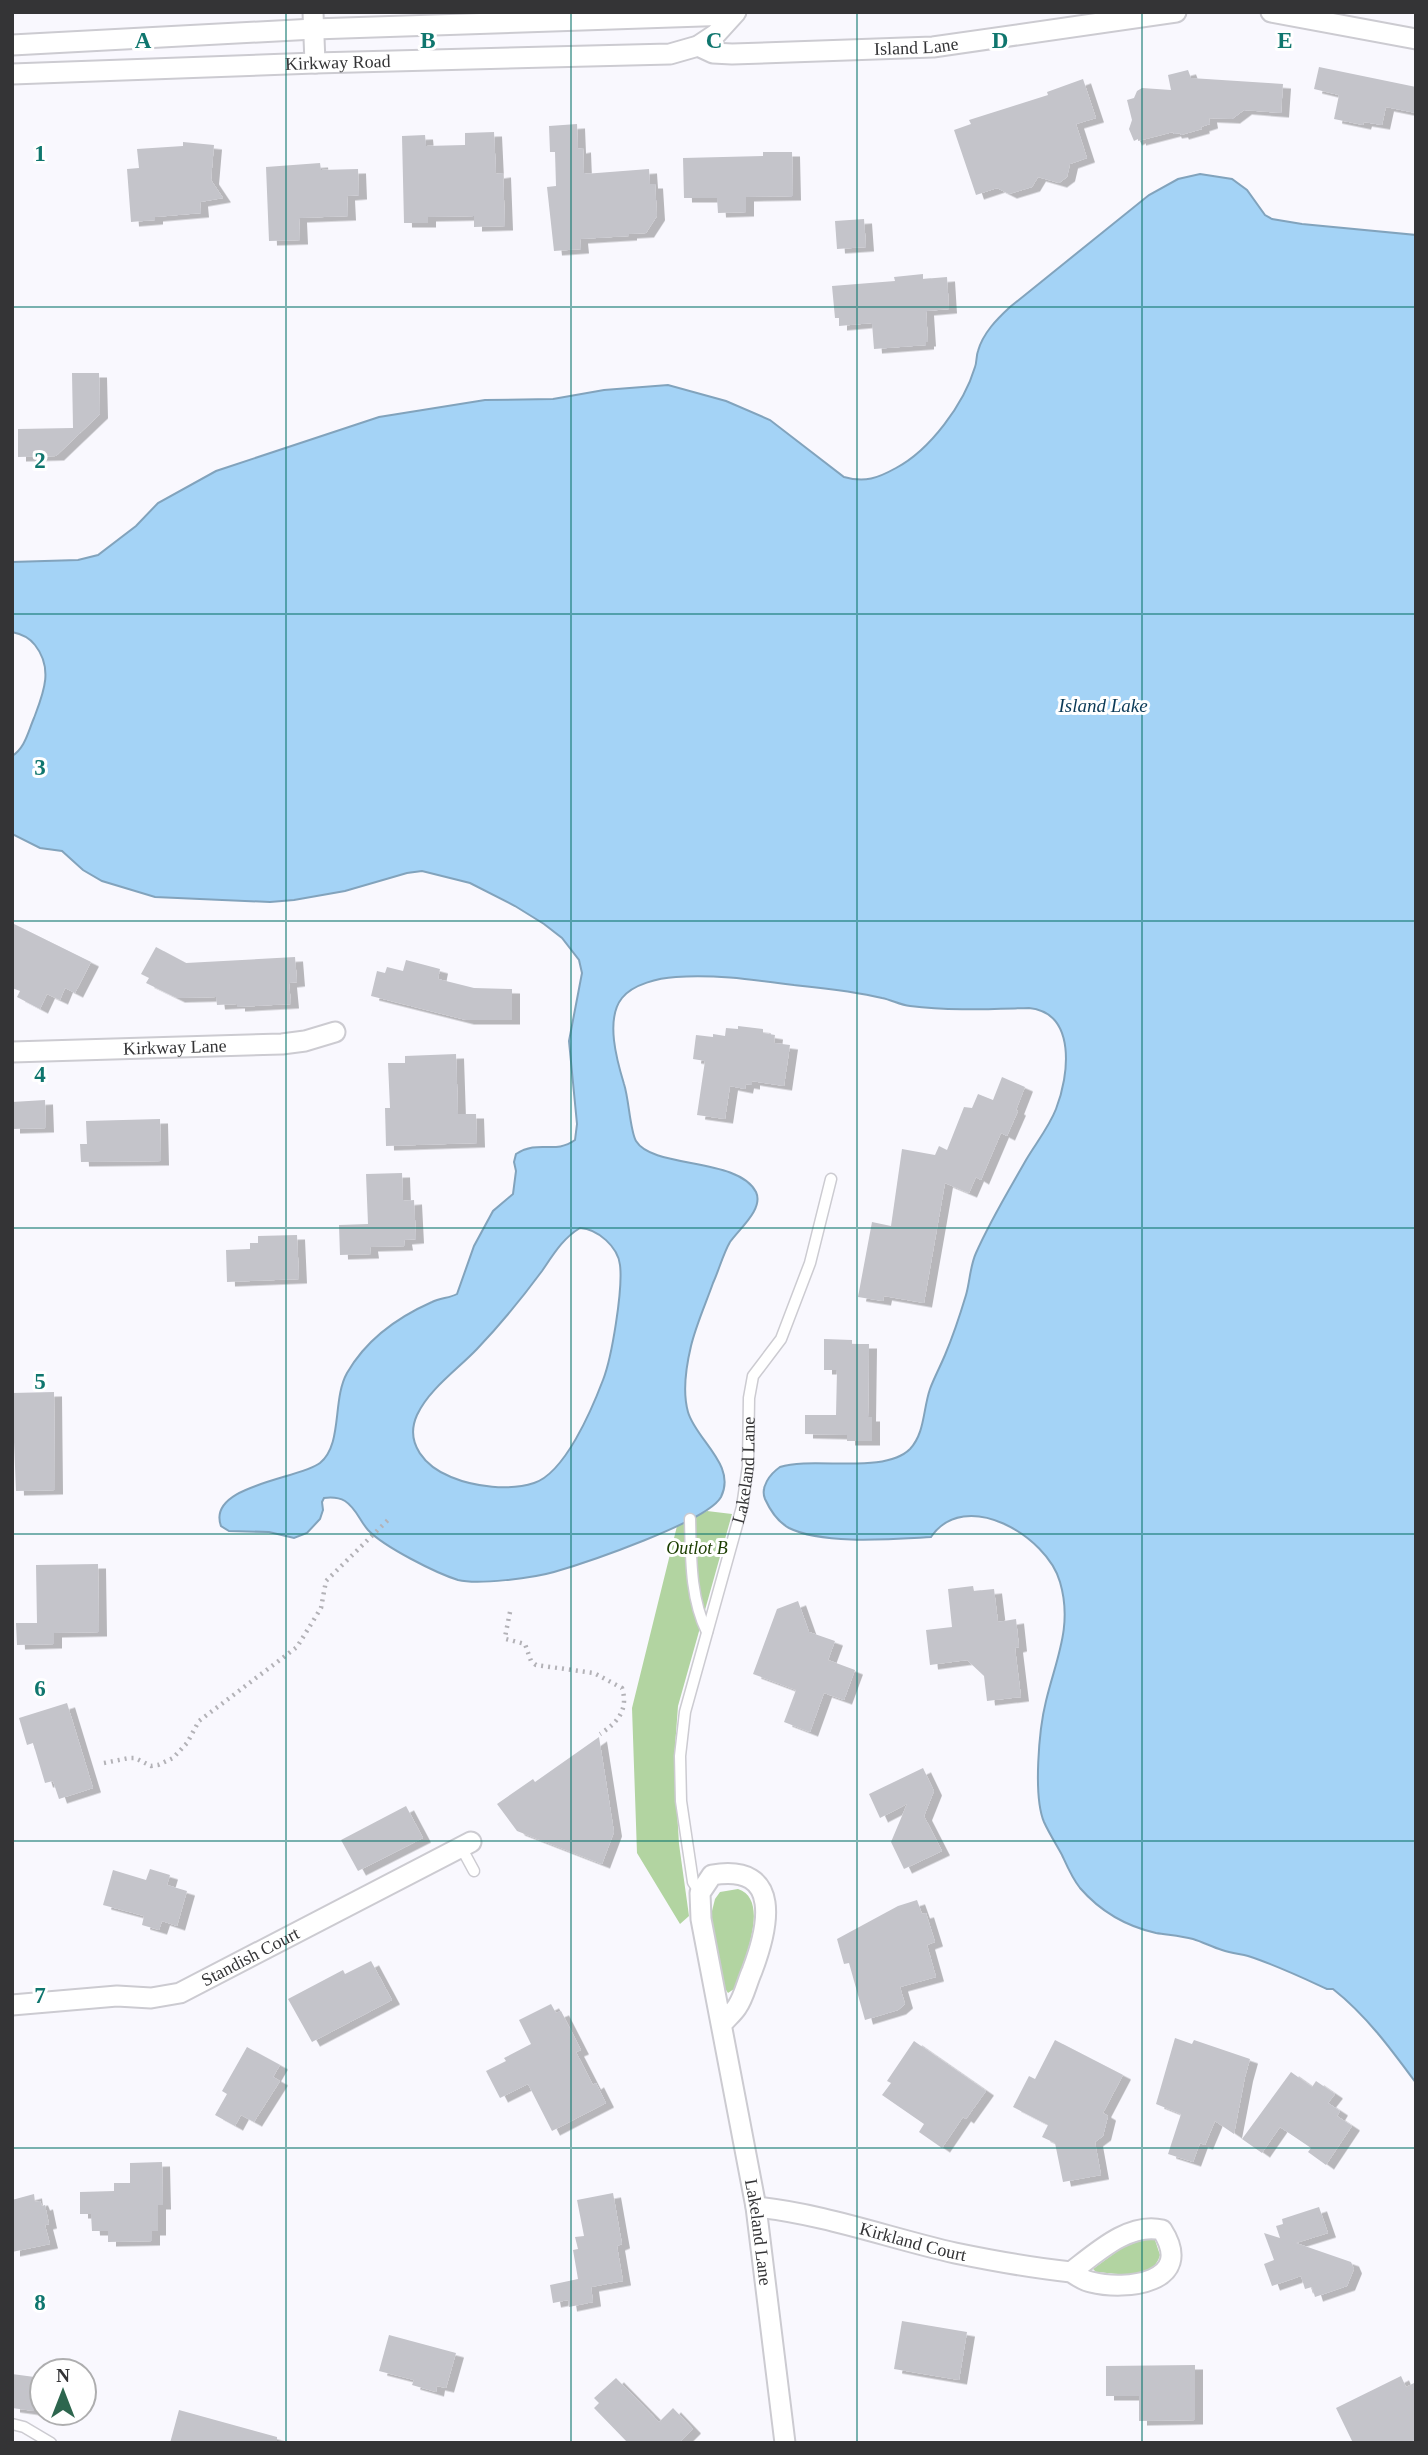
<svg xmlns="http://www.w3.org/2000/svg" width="1428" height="2455" viewBox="0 0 1428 2455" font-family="Georgia,serif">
	<defs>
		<filter id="shadow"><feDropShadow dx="8" dy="4.5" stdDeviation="0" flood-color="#0004"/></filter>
	</defs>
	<rect width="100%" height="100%" fill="#f9f8fe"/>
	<!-- green -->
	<path fill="#b2d4a1" d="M707 1511 732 1514 678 1706 674 1760 679 1844 689 1916 680 1924 637 1853 632 1708 677 1526Z
		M738 1889C772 1900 742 1966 734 1989L728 1993 724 1987 711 1915 715 1899 720 1892Z
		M1149 2238 1155 2240 1160 2255C1153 2282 1116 2273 1096 2272L1093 2269 1123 2247Z"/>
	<!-- water -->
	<path fill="#a4d3f6" stroke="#82a3bc" stroke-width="2" fill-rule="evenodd" d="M1200 174 1232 179 1247 190 1265 215 1272 219 1302 224 1416 235V2083C1391 2049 1366 2015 1333 1989H1327C1301 1977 1276 1965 1248 1956 1240 1954 1231 1953 1222 1950 1212 1947 1203 1942 1193 1939 1181 1936 1168 1935 1156 1933 1125 1926 1100 1911 1080 1888 1072 1878 1067 1866 1062 1855 1056 1844 1049 1833 1044 1822 1033 1796 1039 1729 1046 1701 1056 1659 1073 1626 1060 1582 1047 1536 965 1487 931 1537 893 1539 823 1545 789 1528 778 1522 770 1510 765 1499 760 1487 770 1474 780 1467 813 1456 884 1475 910 1449 925 1433 923 1409 930 1389 934 1378 940 1367 945 1355 953 1336 960 1315 966 1295 970 1281 970 1266 976 1253 990 1221 1009 1190 1026 1160 1036 1143 1049 1127 1056 1109 1069 1076 1077 1013 1029 1008 990 1009 949 1011 910 1006 900 1005 892 1000 882 998 854 991 823 988 794 985 755 980 715 974 676 977 659 978 633 984 622 998 605 1019 617 1061 624 1084 629 1099 630 1131 636 1141 653 1169 738 1157 756 1192 764 1209 739 1229 730 1242 723 1254 719 1270 713 1283 706 1303 696 1325 691 1346 686 1367 682 1391 688 1412 696 1440 737 1465 721 1497 707 1522 585 1563 554 1572 533 1578 478 1585 458 1580 436 1573 384 1547 368 1530 360 1521 356 1508 345 1501 338 1497 332 1497 324 1498L322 1502 323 1510 320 1519 307 1533 294 1538 269 1532 229 1531 221 1526C206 1485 300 1479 320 1463 343 1444 332 1400 347 1373 366 1340 398 1317 432 1302 440 1298 450 1298 457 1294L474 1246 493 1211 513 1194 516 1171 514 1162 516 1154C540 1139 554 1155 575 1140L577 1124 569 1041 582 973 579 960 562 938 544 924 515 906 470 883 422 871 407 873 345 891 294 900 270 902 155 897 102 881 83 870 62 851 40 848 12 834V756C25 748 28 732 34 718 43 694 54 669 35 645 29 637 22 634 12 632V562L78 560 98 555 136 526 158 503 216 471 379 417 485 400 553 399 604 390 668 385 726 401 770 420 844 477C865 483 878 478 896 468 930 450 964 404 975 367 977 362 976 356 978 351 983 333 997 319 1010 307L1149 195 1178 179ZM580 1228C598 1229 618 1247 620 1265 623 1289 612 1357 603 1380 592 1409 565 1473 534 1483 509 1491 475 1487 451 1477 426 1467 404 1444 417 1415 429 1389 458 1369 477 1349 500 1325 522 1298 542 1271 553 1255 563 1238 580 1228Z"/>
	<!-- building -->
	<path fill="#c4c4ca" filter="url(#shadow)" d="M1319 67 1416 87V113L1386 107 1382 125 1364 122 1363 125 1334 119 1339 95 1314 89Z
		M1188 70 1191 78 1283 84 1281 113 1244 110 1232 119 1209 118 1210 124 1201 127 1202 129 1181 135 1180 133 1174 134 1173 132 1138 141V139L1134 141 1129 129 1132 120 1127 100 1134 98 1137 91 1142 88 1171 90 1168 75Z
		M1083 79 1096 118 1076 124 1087 158 1070 164 1067 177 1059 183 1038 177 1032 187 1009 194 997 188 976 195 954 130 971 124 969 120 1048 95 1047 92Z
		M577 124 578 149 583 148 584 174 649 169 650 184H655L657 216 646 233 629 234V236L580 239 581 249 554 251 547 187 556 186 555 152H550L549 126Z
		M494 132 496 174 503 173 505 226 474 227V216L428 217V223H404L402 136 425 135 426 146 465 145V133Z
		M183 142 214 145 211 180 223 198 200 202 201 213 155 217V220L131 222 127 169 139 168 137 149 183 146Z
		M763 152H792L793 196 746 197V212L718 213 717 198H684L683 158 763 156Z
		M320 163 321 170 358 169 359 195 347 196 348 216 299 218 300 240 269 241 266 167Z
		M864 219 866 247 837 249 835 221Z
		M923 274V279L947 277 949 309 926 311 928 342H926V345L874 349 872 323 839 326V318H835L832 286 895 281 894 277Z
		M72 373H99L100 414 56 456 18 457V429L73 428Z
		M12 923 91 962 75 993 65 988 60 1000 47 994 40 1009 17 997 20 991 12 988Z
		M156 947 186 963 295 957 297 982 289 983 291 1004 237 1007V1004L217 1005 216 997 177 998 146 983 149 978 141 974Z
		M406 960 440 969 438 979 474 988 512 989V1020H466L371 996 377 971 385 973 387 967 403 971Z
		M738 1026 763 1029V1033L775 1035 774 1043 790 1045 784 1086 752 1081V1085L746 1084 745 1089 730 1086 725 1119 697 1115 705 1061 693 1059 696 1035 713 1037V1034L725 1036 726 1028 738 1029Z
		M456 1054 458 1114H476L477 1143 386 1146 385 1108H390L388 1063H405V1056Z
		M1002 1077 1025 1087 1016 1110 1018 1111 1007 1136 1001 1133 981 1180 976 1177 969 1193 945 1183 924 1303 884 1296 883 1301 858 1297 872 1222 891 1226 902 1149 935 1155 939 1146 947 1150 964 1107 972 1108 978 1094 993 1100Z
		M45 1100 46 1128 12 1129V1102Z
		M160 1119 161 1161 81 1162 80 1144H87L86 1121Z
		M402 1173 403 1201 414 1200 416 1239 404 1240 405 1246 370 1247 371 1254 340 1255 339 1225 368 1224 366 1174Z
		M297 1235 299 1279 227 1282 226 1250 250 1249V1243H258V1236Z
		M824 1339 852 1340V1344H869L868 1417H872V1441H847V1435L805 1434V1415H836L837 1370H824Z
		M54 1392 55 1490 16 1491 12 1393Z
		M98 1564 99 1632 54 1633V1644L17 1645 16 1623H37L36 1565Z
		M973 1586 974 1591 994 1589 998 1622 1016 1619 1019 1647 1015 1648 1021 1697 987 1701 984 1676 967 1660 930 1665 926 1630 952 1627 948 1589Z
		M798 1601 809 1632 835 1641 828 1660 855 1670 844 1700 824 1693 810 1732 784 1722 796 1690 753 1674 777 1609Z
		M67 1703 93 1788 59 1799 53 1781 45 1783 33 1743 27 1745 19 1718Z
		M599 1737 614 1832 602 1864 517 1831 497 1804 533 1779 535 1782Z
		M923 1768 934 1791 924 1816 942 1851 904 1869 891 1842 907 1804 880 1818 869 1794Z
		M406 1806 423 1838 358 1871 341 1840Z
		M150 1869 170 1875 167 1885 187 1891 177 1926 162 1921 159 1930 142 1925 144 1916 103 1905 113 1870 146 1880Z
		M917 1900 922 1914 926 1913 935 1942 927 1945 936 1977 900 1987 905 2004 898 2010 865 2020 849 1963 844 1964 837 1939 898 1906Z
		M371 1961 392 2000 312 2042 288 1999 343 1970 345 1974Z
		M551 2004 556 2013 561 2011 581 2050 576 2052 593 2085 596 2083 606 2103 552 2131 528 2084 500 2098 486 2071 506 2061 504 2058 531 2044 519 2020Z
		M1175 2038 1192 2044 1194 2040 1250 2059 1245 2077 1234 2134 1215 2121 1205 2145 1200 2143 1193 2162 1168 2154 1181 2114 1156 2104Z
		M1055 2040 1123 2075 1103 2113 1108 2116 1103 2136 1095 2142 1101 2175 1063 2182 1055 2143 1042 2137 1048 2125 1013 2107 1029 2076 1035 2079Z
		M914 2041 986 2091 966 2119 963 2117 942 2148 919 2132 924 2124 882 2095 891 2083 887 2081Z
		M247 2047 280 2065 273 2077 280 2081 254 2122 241 2115 235 2126 215 2115 227 2094 222 2091Z
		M1291 2072 1312 2087 1316 2081 1335 2094 1328 2103 1340 2111 1337 2116 1352 2126 1326 2165 1308 2152 1311 2148 1280 2127 1262 2153 1242 2139Z
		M162 2162 163 2205H158V2231H152V2241L108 2242V2231H92L91 2214H80V2192L114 2191V2183H130V2163Z
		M613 2193 622 2244 617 2246 623 2281 591 2287 593 2302 569 2307 568 2300 553 2303 550 2285 578 2279 573 2250 578 2249 575 2237 584 2236 577 2200Z
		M34 2194 35 2202 40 2201 42 2206 45 2205 49 2224 45 2225 50 2244 12 2252V2200Z
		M1319 2207 1328 2233 1296 2243 1351 2262 1354 2269 1347 2286 1315 2297 1312 2287 1305 2289 1301 2276 1272 2286 1264 2264 1274 2260 1264 2233 1280 2238 1276 2226 1283 2224 1282 2219Z
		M902 2321 967 2332 959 2380 894 2369Z
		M389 2335 456 2353 446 2388 437 2386 436 2392 412 2385 414 2380 379 2371Z
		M1195 2365V2420L1139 2421V2396H1106V2366Z
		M12 2374 42 2378V2408L34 2407V2411L12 2408Z
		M1401 2376 1406 2387 1416 2382V2439L1408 2443H1353L1336 2408Z
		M616 2378 659 2422 673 2408 693 2429 679 2443H628L594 2408 599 2403 594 2398Z
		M179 2410 277 2437V2443H170Z"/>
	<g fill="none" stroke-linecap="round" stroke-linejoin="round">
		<!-- lane casing -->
		<g stroke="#cccbd1" stroke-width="13">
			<g id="lane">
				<path d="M690 1519C691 1556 690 1598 707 1632"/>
				<path d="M461 1847 474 1871"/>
				<path id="s1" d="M700 1893 693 1882 681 1801 680 1756 685 1712 742 1507 748 1466 749 1398 753 1376 781 1339 810 1263 831 1179"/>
				<path d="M12 2424 24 2427 51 2443"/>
			</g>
		</g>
		<!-- street casing -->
		<g stroke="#cccbd1" stroke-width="23">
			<g id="street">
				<path d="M313 12 315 63"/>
				<path d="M1271 12 1416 39"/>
				<path d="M12 45 314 29 732 15"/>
				<path id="s2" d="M698 46 713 53 732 54 933 47 1176 12"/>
				<path id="s3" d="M12 74 315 63 670 54 698 46 716 34 736 12"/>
				<path id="s4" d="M12 1052 282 1044 305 1041 335 1032"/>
				<path id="s5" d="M12 2005 117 1996 151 1998 180 1993 471 1842"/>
				<path id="s6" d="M723 2023C727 2018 733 2013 737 2007 744 1997 747 1982 752 1971 768 1929 784 1863 712 1875L700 1893 701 1919 756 2207 785 2443"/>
				<path id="s7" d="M756 2207C824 2214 889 2238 955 2253 994 2261 1032 2268 1071 2272 1096 2253 1129 2222 1162 2230 1196 2283 1126 2291 1091 2282 1084 2281 1077 2276 1071 2272"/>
			</g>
		</g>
		<!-- path -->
		<path stroke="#b3b2b7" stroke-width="4.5" stroke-dasharray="2 5" stroke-linecap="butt" d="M510 1612 505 1637 506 1639 525 1644 531 1661 536 1665 594 1673 622 1688C629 1710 617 1723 600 1734
			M104 1763 129 1758H135L151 1766 158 1765 173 1758 187 1743 199 1721 297 1647 321 1608 326 1581 390 1518"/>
		<!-- lane -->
		<use href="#lane" stroke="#fff" stroke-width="10"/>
		<!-- street -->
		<use href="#street" stroke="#fff" stroke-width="19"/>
	</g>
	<!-- grid -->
	<path fill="none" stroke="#0f766e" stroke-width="2" stroke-opacity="0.55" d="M286 12V2443M571 12V2443M857 12V2443M1142 12V2443M12 307H1416M12 614H1416M12 921H1416M12 1228H1416M12 1534H1416M12 1841H1416M12 2148H1416"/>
	<g text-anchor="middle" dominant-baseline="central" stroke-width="6" stroke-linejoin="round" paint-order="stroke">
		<!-- street labels -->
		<g font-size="18" fill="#343436" stroke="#fff">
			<text stroke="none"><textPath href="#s2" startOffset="220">Island Lane</textPath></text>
			<text stroke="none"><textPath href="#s3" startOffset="326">Kirkway Road</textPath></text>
			<text stroke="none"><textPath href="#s4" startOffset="163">Kirkway Lane</textPath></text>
			<text stroke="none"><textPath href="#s1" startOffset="434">Lakeland Lane</textPath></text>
			<text stroke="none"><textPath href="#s5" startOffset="248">Standish Court</textPath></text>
			<text stroke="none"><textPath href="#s6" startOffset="565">Lakeland Lane</textPath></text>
			<text stroke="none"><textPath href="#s7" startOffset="161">Kirkland Court</textPath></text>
		</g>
		<!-- park labels -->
		<g font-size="18" font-style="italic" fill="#1c3e01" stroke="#fff">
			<text x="697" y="1548">Outlot B</text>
		</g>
		<!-- water labels -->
		<g font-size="19" font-style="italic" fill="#0c3b58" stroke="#fff">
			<text x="1103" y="705">Island Lake</text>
		</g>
	</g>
	<g font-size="23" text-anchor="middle" font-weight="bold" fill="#0f766e" stroke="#fff" stroke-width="6" stroke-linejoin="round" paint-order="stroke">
		<text x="143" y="48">A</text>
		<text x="428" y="48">B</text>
		<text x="714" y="48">C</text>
		<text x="1000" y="48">D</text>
		<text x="1285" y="48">E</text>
		<text x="40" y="161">1</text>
		<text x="40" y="468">2</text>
		<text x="40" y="775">3</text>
		<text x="40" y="1082">4</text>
		<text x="40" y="1389">5</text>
		<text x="40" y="1696">6</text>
		<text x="40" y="2003">7</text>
		<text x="40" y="2310">8</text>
	</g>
	<!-- border -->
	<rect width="1428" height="2455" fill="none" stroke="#343436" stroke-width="28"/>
	<!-- north arrow -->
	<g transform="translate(63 2392)"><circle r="33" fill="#ffffff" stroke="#aeaeaf" stroke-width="2"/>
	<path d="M0-5L12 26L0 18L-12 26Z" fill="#2d664e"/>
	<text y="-10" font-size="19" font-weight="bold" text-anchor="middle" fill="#343436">N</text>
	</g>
</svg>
